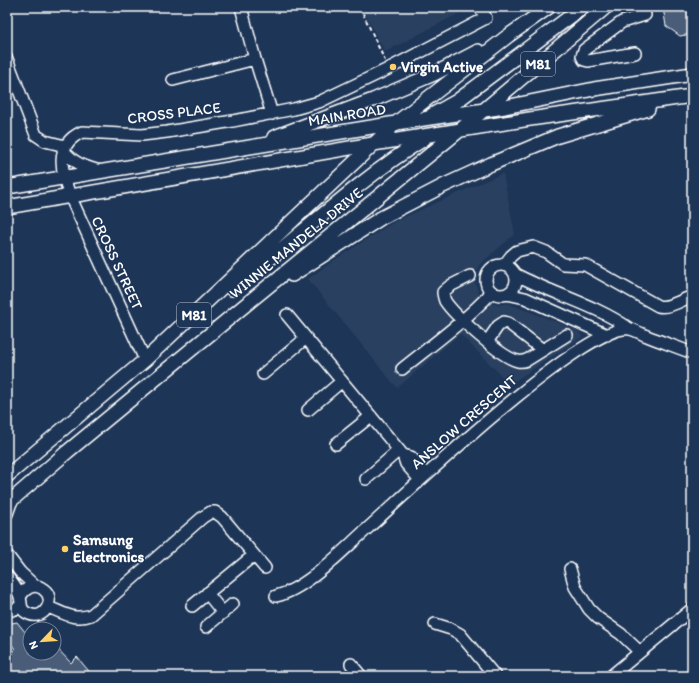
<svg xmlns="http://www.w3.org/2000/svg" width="699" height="683" viewBox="0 0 699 683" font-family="Itim,sans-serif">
	<rect width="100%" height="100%" fill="#1d3557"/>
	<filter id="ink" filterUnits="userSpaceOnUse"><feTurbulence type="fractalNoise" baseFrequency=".025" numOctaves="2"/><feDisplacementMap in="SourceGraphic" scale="8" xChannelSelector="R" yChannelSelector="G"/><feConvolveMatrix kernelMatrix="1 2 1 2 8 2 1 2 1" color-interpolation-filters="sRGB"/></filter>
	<g filter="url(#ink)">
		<!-- built -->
		<path fill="#2a4161" d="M362 7H471L385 52Z
			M503 173 515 234 479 265 474 278 478 292 487 302 498 305 507 303 579 331 582 337 510 384 460 334 397 388 308 279 336 259 394 222Z"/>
		<!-- building -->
		<path fill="#4a5d79" stroke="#fff" d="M663 7H692V34L680 36 666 26Z
			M17 622 30 638V653H54V645L71 663 77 657 93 676H7V656L15 649 7 638V624Z"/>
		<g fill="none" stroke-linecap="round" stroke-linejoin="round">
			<!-- minor casing -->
			<g stroke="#fff" stroke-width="14">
				<path id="minor" d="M241 7 255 59 272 114
					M635 53 588 61 584 60 582 56 584 50 622 22 645 15
					M7 59 36 135 45 141 65 146
					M173 80 255 59
					M63 150C75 164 83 166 100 171
					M504 265 511 256 517 251 533 247 546 252 563 264 585 265 658 306C668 309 682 300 692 296
					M486 280a15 15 0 1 1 30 0a15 15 0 1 1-30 0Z
					M515 274C552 294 595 304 630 329
					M470 276 450 286 443 292C443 295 444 298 445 301 454 315 503 359 518 361 521 362 524 361 527 360L567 335
					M507 294 525 298 607 335
					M287 315 403 455 406 464 420 480
					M487 342 498 326 504 322 508 323 543 350
					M145 360 70 196C62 172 53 145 82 132L142 135 167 132 233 121 294 109 319 102 386 70 486 18 480 7
					M402 369C433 344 465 321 492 292
					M263 374 306 338
					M308 410 342 381
					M336 444 371 416
					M403 455 411 457 426 475
					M366 479 399 450
					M7 514 12 500
					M7 555 20 572 35 586
					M570 569 575 587 589 609 598 618 621 634 640 652
					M7 576C11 582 18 589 20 597 22 604 19 610 29 614 45 621 57 598 43 589 34 582 24 589 20 597
					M207 593 223 613
					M276 596C307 589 344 549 368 528 407 493 586 322 630 329 635 330 642 334 647 336 662 342 677 347 692 353
					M192 606 254 555
					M48 607C64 613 74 621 91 615L203 517 211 512H215L222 517 265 568
					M7 611 12 610 21 607
					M435 624 451 629 460 634 495 676
					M206 627 233 604
					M351 664 361 676
					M611 676 692 609"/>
			</g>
			<!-- major casing -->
			<g stroke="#fff" stroke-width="16">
				<path id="major" d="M432 115 457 101 583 7
					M274 137 373 100 434 74 478 51
					M7 187 396 123 505 107 594 89 692 74
					M7 207 373 144 530 119 692 96
					M292 275 381 218 443 186 491 164 558 136 648 109
					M232 289C296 240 355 182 424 139
					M7 476 145 360 396 123 508 36 549 7
					M7 504 67 452 255 297 460 130 606 7"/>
			</g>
			<!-- path -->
			<path stroke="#fff" stroke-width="2" stroke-dasharray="4 3" stroke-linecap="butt" d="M360 7 385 61"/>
			<!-- minor -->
			<use href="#minor" stroke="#1d3557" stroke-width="11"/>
			<!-- major -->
			<use href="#major" stroke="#1d3557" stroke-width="13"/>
		</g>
	</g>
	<!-- markers -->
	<g fill="#ffd166" stroke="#1d3557" stroke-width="1.5">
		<circle cx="393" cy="67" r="4"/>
		<circle cx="65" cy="549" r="4"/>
	</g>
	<g text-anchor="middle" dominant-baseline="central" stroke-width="3" stroke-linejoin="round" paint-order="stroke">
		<!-- shield labels -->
		<g fill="#1d3557" stroke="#bbc2cd" stroke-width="1">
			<rect x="521" y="52" width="34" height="24" rx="3"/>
			<rect x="177" y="303" width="34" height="24" rx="3"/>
		</g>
		<g font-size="14" font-weight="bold" fill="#fff">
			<text x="538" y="64">M81</text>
			<text x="194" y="315">M81</text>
		</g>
		<!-- poi labels -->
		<g font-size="15" font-weight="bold" fill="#fff" stroke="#1d3557" text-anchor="start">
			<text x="401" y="67">Virgin Active</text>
			<text x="73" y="540">Samsung<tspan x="73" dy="17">Electronics</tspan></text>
		</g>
		<!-- street labels -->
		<g font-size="15" fill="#fff" stroke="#1d3557">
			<text transform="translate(174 113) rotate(-7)">CROSS PLACE</text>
			<text transform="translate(347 115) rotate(-9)">MAIN ROAD</text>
			<text transform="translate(296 243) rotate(-39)">WINNIE MANDELA DRIVE</text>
			<text transform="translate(117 263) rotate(65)">CROSS STREET</text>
			<text transform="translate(464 422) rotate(-41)">ANSLOW CRESCENT</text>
		</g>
	</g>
	<!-- margin -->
	<rect width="699" height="683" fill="none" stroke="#1d3557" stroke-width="24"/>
	<rect x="12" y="12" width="675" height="659" fill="none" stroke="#fff" stroke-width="1.5" filter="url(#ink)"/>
	<!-- north arrow -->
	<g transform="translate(42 641) rotate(245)"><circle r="19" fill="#1d3557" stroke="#77869a"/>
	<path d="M0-3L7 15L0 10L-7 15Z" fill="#ffd166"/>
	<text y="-6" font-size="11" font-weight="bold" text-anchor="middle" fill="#ffffff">N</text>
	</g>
</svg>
